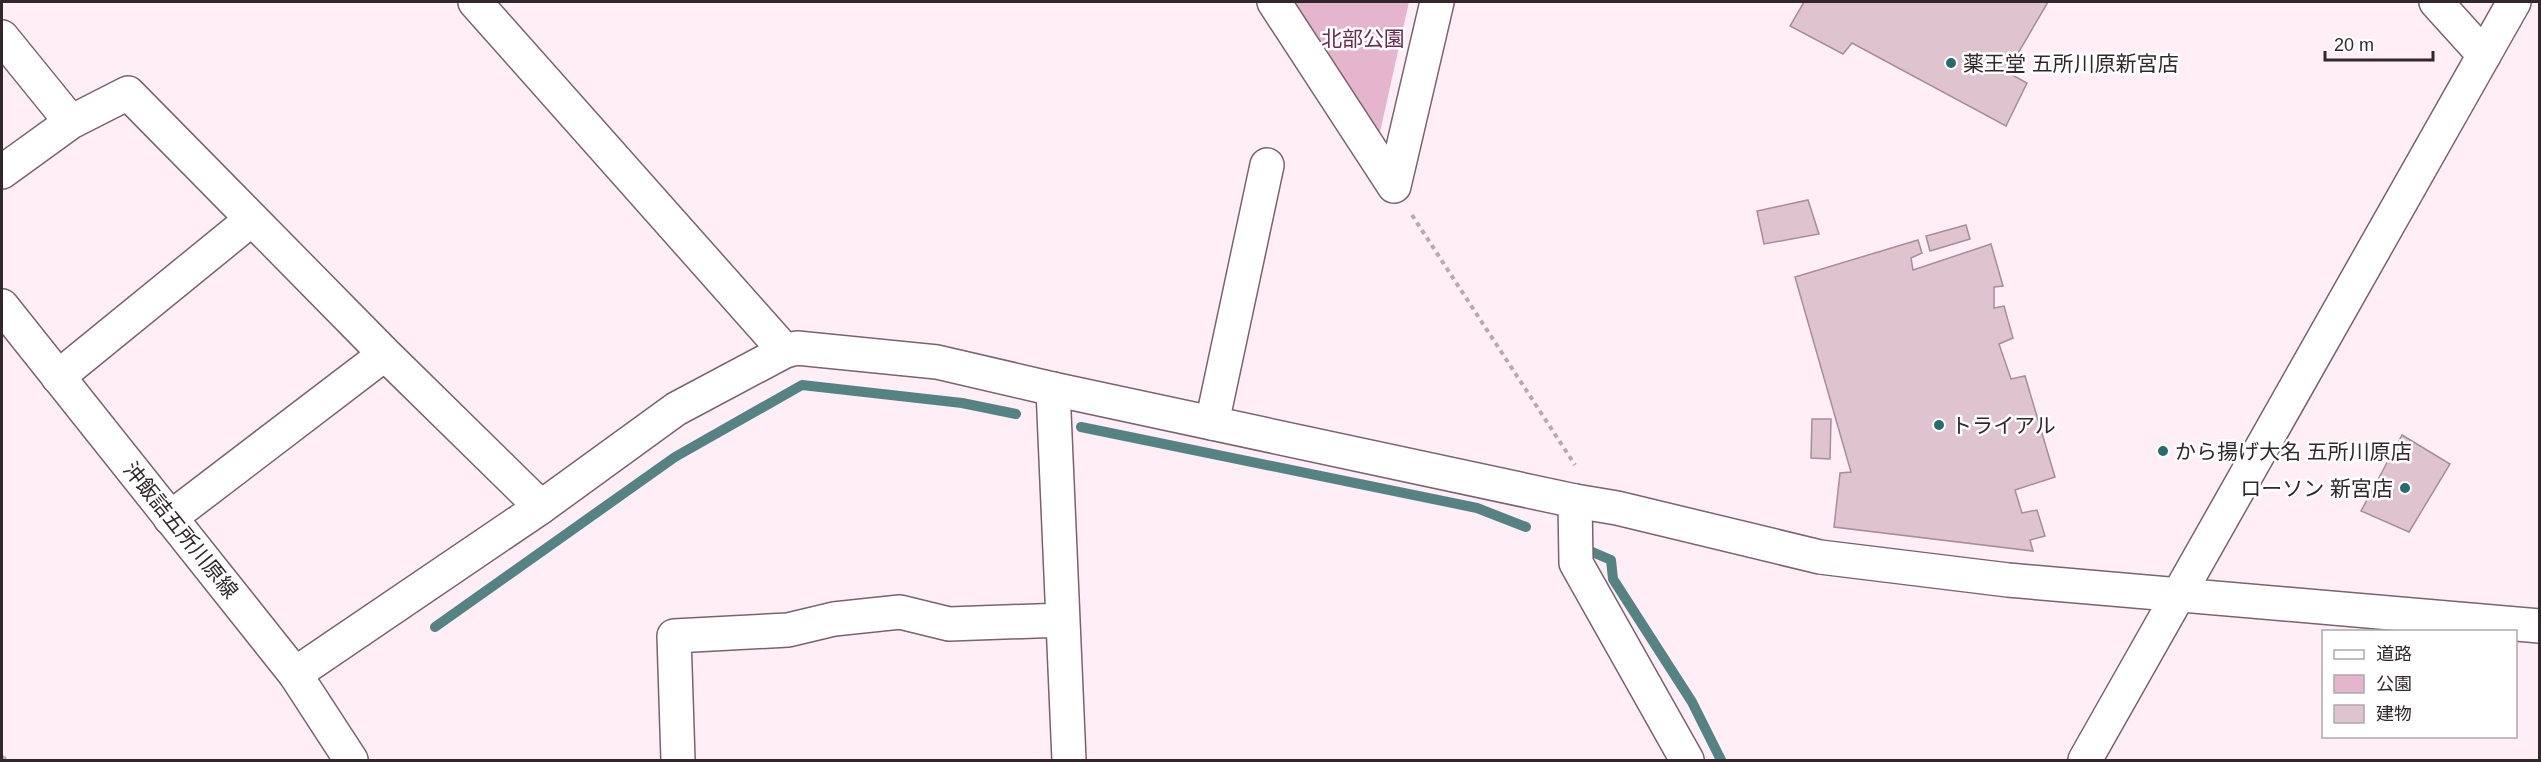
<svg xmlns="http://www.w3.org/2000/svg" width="2541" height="762" viewBox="0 0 2541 762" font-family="Arial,'Noto Sans JP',sans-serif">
	<rect width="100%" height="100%" fill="#ffeef5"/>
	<!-- green -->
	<path fill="#e4b5cc" d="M1293 2H1409L1380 132Z"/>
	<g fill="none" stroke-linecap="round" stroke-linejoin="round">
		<!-- stream -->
		<path stroke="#558383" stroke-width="10" d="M1081 427 1477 508 1526 527
			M1583 548 1611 560 1613 579 1692 702 1721 760
			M435 627 675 457 802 385 962 403 1016 414"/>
	</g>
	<!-- building -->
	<path fill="#dfc4d0" stroke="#a68d99" stroke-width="1.5" d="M1804 2H2048L2007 72 2027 83 2006 126 1852 43 1843 54 1790 26Z
		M1808 200 1819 234 1764 244 1757 211Z
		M1966 225 1970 239 1930 251 1926 236Z
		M1918 240 1922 253 1911 258 1913 270 1991 244 2003 286 1994 287V308L2004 306 2013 338 1999 344 2011 379 2025 376 2055 477 2015 490 2022 513 2037 510 2045 536 2030 540 2033 551 1834 527 1840 473 1851 472 1795 277Z
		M1812 419H1831L1830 459 1811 458Z
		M2402 435 2450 464 2409 532 2361 511Z"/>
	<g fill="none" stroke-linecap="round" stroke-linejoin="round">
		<!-- minor casing -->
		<g stroke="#7a626e" stroke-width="36">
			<path id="minor" d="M475 2 785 351
				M1274 2 1394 186
				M2436 2 2484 55
				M2 37 71 122
				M2 172 71 122 128 93 385 354 541 507
				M1394 186 1437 2
				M58 377 252 219
				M1053 389 1069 760
				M1212 423 1267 165
				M1575 501 1576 563 1687 760
				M170 518 385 354
				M678 760 674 636 788 630 834 619 900 612 949 624 1063 620"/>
		</g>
		<!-- tertiary casing -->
		<g stroke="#7a626e" stroke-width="36">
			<path id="tertiary" d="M295 674 541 507 676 409 785 351 797 348 937 362 1053 389 1575 501 1617 508 1820 557 2008 580 2540 626
				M2085 760 2514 2"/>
		</g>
		<!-- secondary casing -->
		<g stroke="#7a626e" stroke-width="36">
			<path id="secondary" d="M2 306 295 674 351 760"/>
		</g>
		<!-- path -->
		<path stroke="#b7a9af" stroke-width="4" stroke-dasharray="4.5 4.5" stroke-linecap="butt" d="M1412 215 1575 465
			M2 757 7 760"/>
		<!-- minor -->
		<use href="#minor" stroke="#fff" stroke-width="33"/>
		<!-- tertiary -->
		<use href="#tertiary" stroke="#fff" stroke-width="33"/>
		<!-- secondary -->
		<use href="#secondary" stroke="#fff" stroke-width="33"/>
	</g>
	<!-- markers -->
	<g fill="#236e6c" stroke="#fff" stroke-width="2">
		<circle cx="1951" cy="63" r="6"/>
		<circle cx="1939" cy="425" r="6"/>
		<circle cx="2163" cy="451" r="6"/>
		<circle cx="2405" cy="488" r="6"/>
	</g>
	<g text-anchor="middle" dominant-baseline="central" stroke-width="5" stroke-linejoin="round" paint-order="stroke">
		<!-- park labels -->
		<g font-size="21" fill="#6a2a4e" stroke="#fff">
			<text x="1363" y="38">北部公園</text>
		</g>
		<!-- poi labels -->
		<g font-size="21" fill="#32272c" stroke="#fff" text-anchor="start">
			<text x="1963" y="63">薬王堂 五所川原新宮店</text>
			<text x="1951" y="425">トライアル</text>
			<text x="2175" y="451">から揚げ大名 五所川原店</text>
			<text x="2393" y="488" text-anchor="end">ローソン 新宮店</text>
		</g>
		<!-- street labels -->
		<g font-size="21" fill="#32272c" stroke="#fff">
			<text transform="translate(181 530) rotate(51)">沖飯詰五所川原線</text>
		</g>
	</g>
	<!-- border -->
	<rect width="2541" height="762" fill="none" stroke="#32272c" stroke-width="6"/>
	<!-- legend -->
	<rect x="2322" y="630" width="195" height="108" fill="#ffffff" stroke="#ada9ab" stroke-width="1.5"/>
	<rect x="2334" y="650" width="30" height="9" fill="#ffffff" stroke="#ada9ab" stroke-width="1.5"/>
	<text x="2376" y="660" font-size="18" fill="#32272c">道路</text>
	<rect x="2334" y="675" width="30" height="18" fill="#e4b5cc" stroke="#ada9ab" stroke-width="1.5"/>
	<text x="2376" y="690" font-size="18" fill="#32272c">公園</text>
	<rect x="2334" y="705" width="30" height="18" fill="#dfc4d0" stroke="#ada9ab" stroke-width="1.5"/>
	<text x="2376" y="720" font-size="18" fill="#32272c">建物</text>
	<!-- scale -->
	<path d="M2325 51v9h108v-9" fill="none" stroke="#32272c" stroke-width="3"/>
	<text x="2334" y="51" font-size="18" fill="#32272c" stroke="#ffffff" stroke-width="4.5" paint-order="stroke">20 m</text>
</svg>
